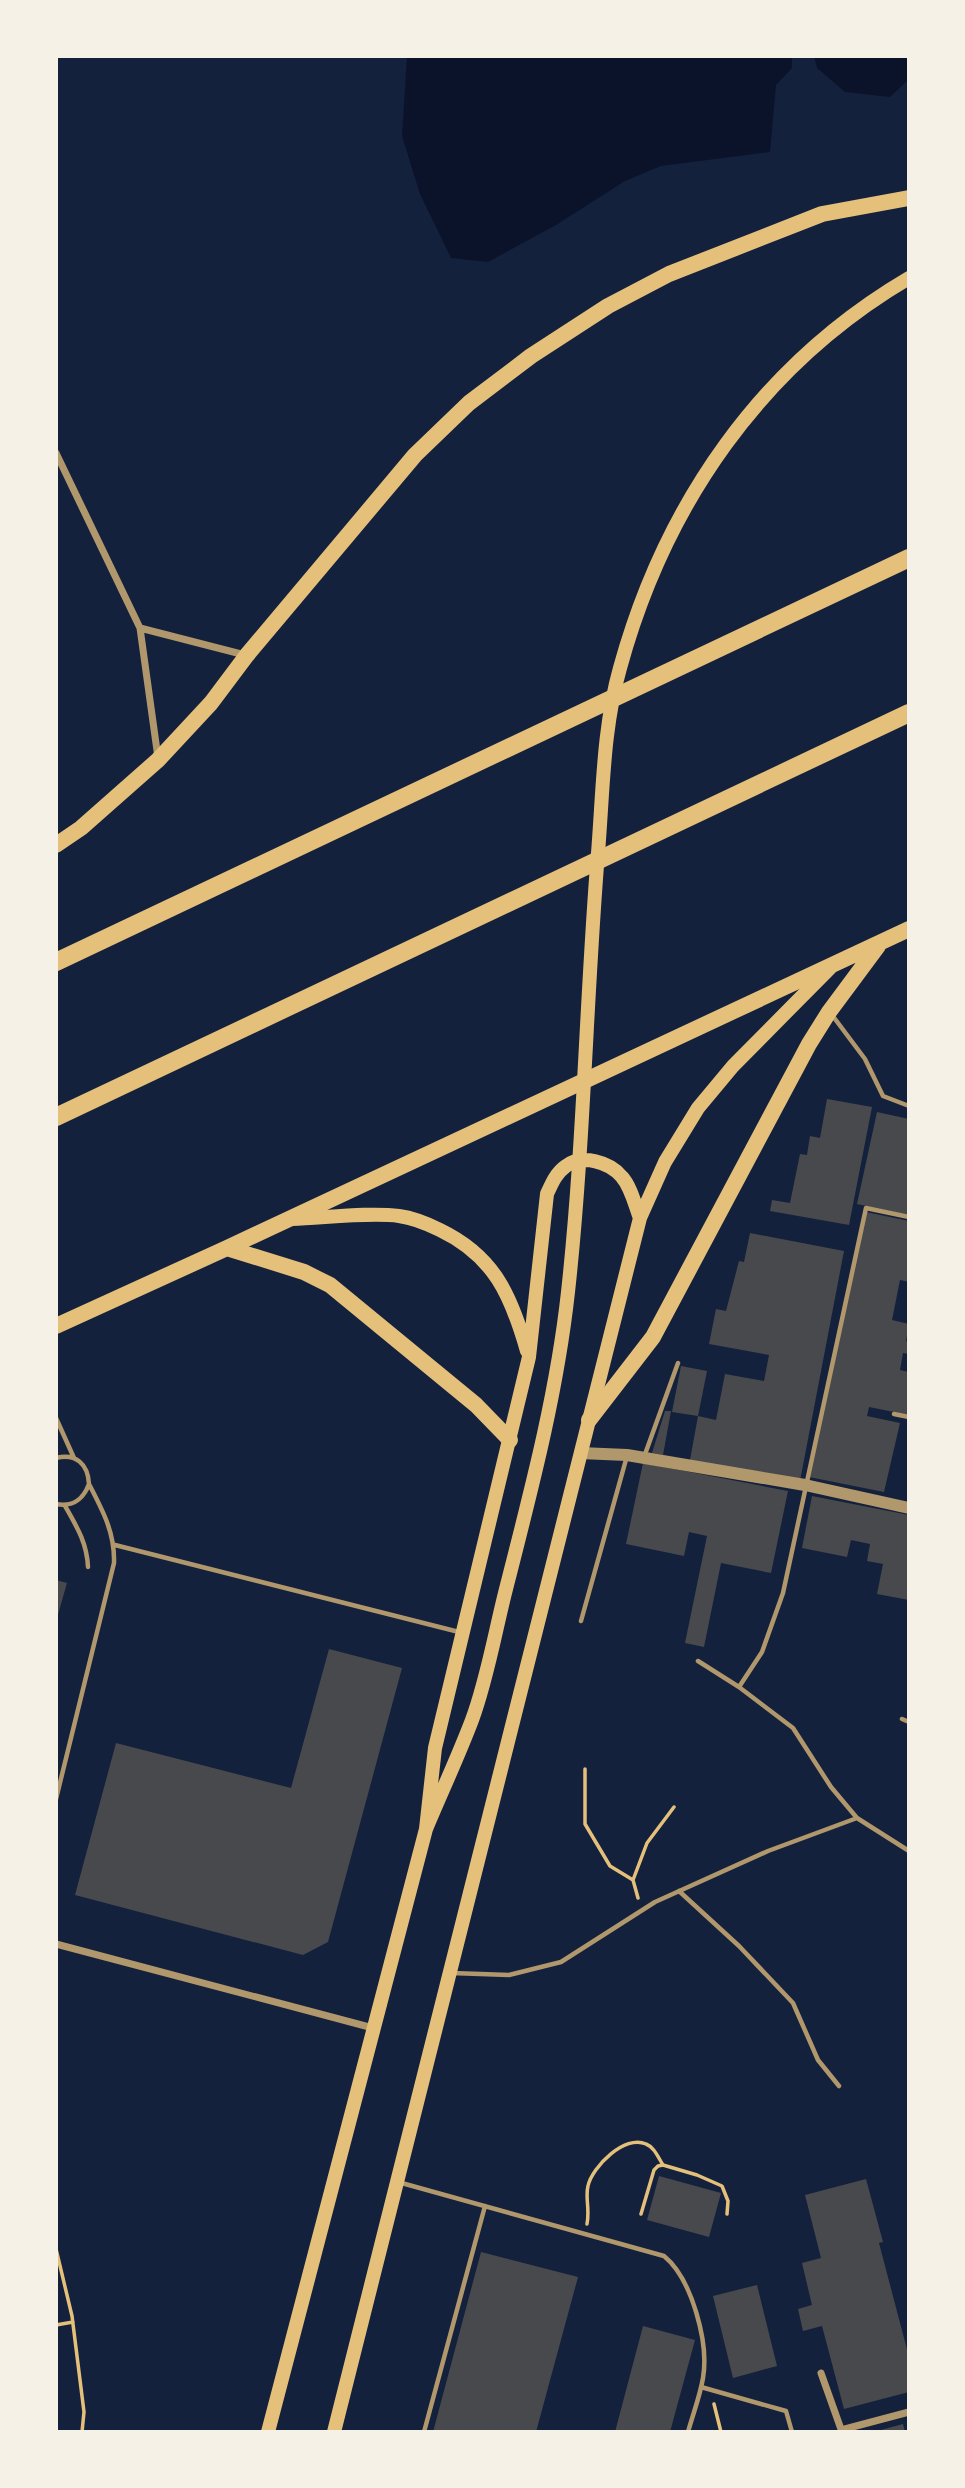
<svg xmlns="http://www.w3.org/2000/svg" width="965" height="2488" viewBox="0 0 965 2488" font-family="Manrope,sans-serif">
	<rect width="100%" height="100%" fill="#14213d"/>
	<!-- water -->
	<path fill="#0b132b" d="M407 56H792V68L776 85 770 152 661 166 625 181 556 225 488 262 451 258 420 194 402 136Z
		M814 56H909V79L890 97 845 92 817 68Z"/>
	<!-- building -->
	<path fill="#48494c" d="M827 1099 872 1107 849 1225 770 1211 772 1200 790 1203 800 1154 807 1155 810 1136 820 1138Z
		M877 1112 909 1119V1215L857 1204Z
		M866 1212 909 1221V1282L900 1280 892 1320 909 1324 906 1341 909 1342V1354L903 1353 900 1370 909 1372V1415L869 1407 867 1416 900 1423 884 1492 809 1477Z
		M750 1233 844 1251 800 1481 690 1460 698 1416 716 1420 725 1374 764 1381 769 1355 709 1344 716 1309 726 1311 739 1261 744 1262Z
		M681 1366 707 1371 698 1416 672 1412Z
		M665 1411H671L663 1455 652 1453Z
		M643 1463 788 1491 771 1573 721 1563 704 1647 685 1643 707 1536 689 1532 684 1556 626 1544Z
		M812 1496 909 1515V1600L877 1594 883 1564 867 1561 870 1544 851 1540 847 1557 802 1548Z
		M56 1580 67 1583 57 1618H56Z
		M329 1649 402 1668 328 1942 303 1955 75 1895 116 1743 291 1788Z
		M659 2176 721 2193 709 2237 647 2220Z
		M866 2179 883 2242 879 2243 909 2357V2392L844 2409 822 2326 803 2331 798 2309 812 2305 802 2263 821 2258 805 2195Z
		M481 2252 578 2277 536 2432H433Z
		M757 2285 777 2366 733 2378 713 2296Z
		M643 2326 695 2340 670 2432H615Z
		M903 2424 905 2432H877V2431Z"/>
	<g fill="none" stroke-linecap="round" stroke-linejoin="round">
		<!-- path -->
		<path stroke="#e5c07b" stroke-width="3.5" d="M585 1769V1824L610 1866 633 1880
			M638 1898 633 1880 647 1843 674 1807
			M641 2214 654 2170 658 2166 663 2165 697 2175 722 2186 728 2201 727 2214
			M587 2224C590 2209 585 2197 588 2186 592 2167 625 2134 646 2144 654 2147 658 2157 663 2165
			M56 2249 72 2316 84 2412 82 2432
			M56 2325 73 2322
			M714 2404 721 2432"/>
		<!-- service -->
		<path stroke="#b1986c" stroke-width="4.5" d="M832 1015 865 1059 883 1096 909 1106
			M894 1414 909 1417
			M56 1418 74 1458
			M644 1457 678 1363
			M56 1458C76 1453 88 1464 89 1484 83 1500 73 1507 56 1504
			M65 1506C77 1527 87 1543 88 1567
			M115 1545 459 1632
			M581 1621 627 1456
			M698 1661 739 1687 793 1728 831 1787 857 1818 909 1851
			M739 1687 762 1652 783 1593 866 1208 909 1217
			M902 1719 909 1722
			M56 1799 114 1563C115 1533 103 1511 89 1484
			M679 1891 739 1946 793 2003 818 2060 839 2086
			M451 1973 509 1975 561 1962 655 1902 768 1851 857 1818
			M398 2182 664 2256C692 2279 709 2343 703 2378 700 2396 693 2414 688 2432
			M701 2387 786 2411 792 2432
			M424 2432 485 2206"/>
		<!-- minor -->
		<path stroke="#b1986c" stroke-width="7" d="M56 453 140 628 158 758
			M140 628 245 655
			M56 1944 373 2028
			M821 2373 842 2432
			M841 2430 909 2412"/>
		<!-- tertiary -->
		<path stroke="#b1986c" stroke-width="12" d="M580 1453 627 1455 805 1485 909 1508"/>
		<!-- secondary -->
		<path stroke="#e5c07b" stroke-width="14" d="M292 1219C324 1218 369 1212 399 1216 414 1218 426 1223 440 1230 494 1256 511 1295 527 1351
			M426 1829C441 1793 458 1757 472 1720 487 1680 495 1632 506 1589 531 1491 557 1393 568 1292 584 1146 586 999 598 853 603 792 603 728 620 668 665 504 761 365 909 278
			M268 2432 426 1829 435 1748 529 1357 547 1194C552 1183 556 1173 566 1166 582 1154 610 1162 622 1177 631 1187 635 1205 640 1218
			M334 2432 640 1218 665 1162 698 1108 733 1066 830 968"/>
		<!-- primary -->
		<path stroke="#e5c07b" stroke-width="16" d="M56 845 81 828 158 760 211 703 247 655 415 455 469 403 531 356 608 306 669 274 822 214 909 198
			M227 1248 304 1272 330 1285 476 1405 510 1440
			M56 1326 227 1248 909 929
			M589 1420 653 1337 809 1044 829 1012 878 946"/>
		<!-- motorway -->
		<path stroke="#e5c07b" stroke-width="18" d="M56 962 909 558
			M56 1117 909 713"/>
	</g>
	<!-- border -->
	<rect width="965" height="2488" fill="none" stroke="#f6f1e7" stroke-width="116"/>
</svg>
